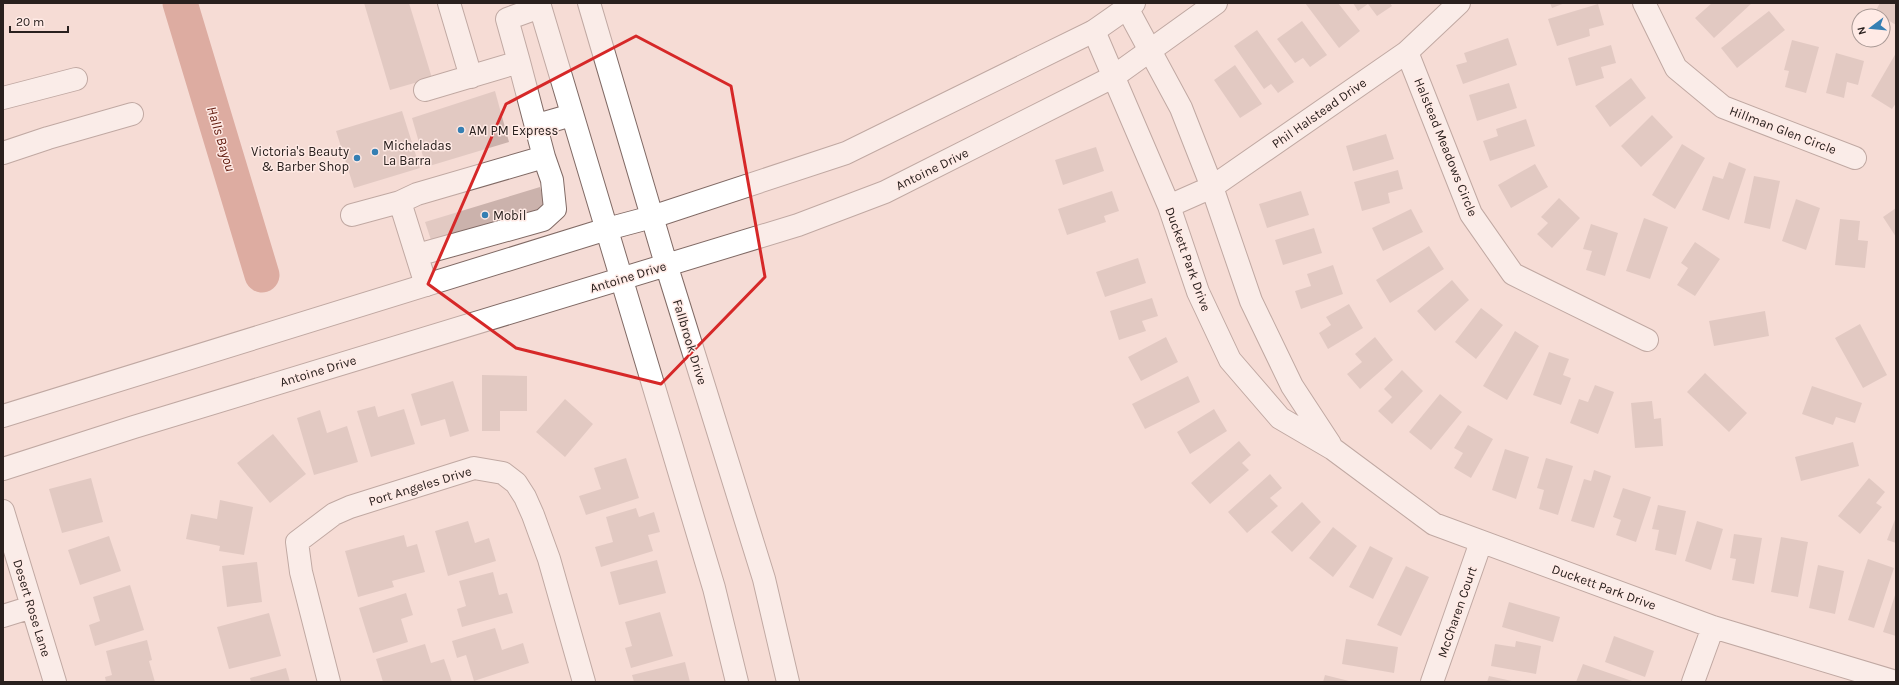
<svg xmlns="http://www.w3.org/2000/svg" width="1899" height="685" viewBox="0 0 1899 685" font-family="Karla,sans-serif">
	<rect width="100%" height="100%" fill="#f5dcd6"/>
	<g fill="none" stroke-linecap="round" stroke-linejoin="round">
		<!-- river -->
		<path stroke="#be7162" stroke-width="35" d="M180 3 262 275"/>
	</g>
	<!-- building -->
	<path fill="#cbb2ac" d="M364 3H409L432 78 390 90Z
		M1305 3H1338L1360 31 1339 48Z
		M1353 3H1390L1392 6 1377 16 1368 4 1358 11Z
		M1550 3H1565L1552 8Z
		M1712 3H1752L1714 38 1695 18Z
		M1880 3H1896V25L1875 12Z
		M1598 4 1604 25 1589 29 1590 36 1557 46 1548 19Z
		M1769 11 1785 30 1737 68 1721 48Z
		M1302 21 1327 55 1310 67 1303 58 1295 63 1277 39Z
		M1257 30 1294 82 1278 93 1271 84 1264 89 1234 46Z
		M1508 38 1517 65 1463 84 1456 65 1467 62 1464 53Z
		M1792 40 1819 47 1806 93 1785 87 1789 71 1784 70Z
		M1611 45 1616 63 1601 67 1604 78 1576 86 1568 58Z
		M1836 53 1864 61 1858 85 1847 82 1844 98 1826 93Z
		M1896 53V103L1892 109 1871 96Z
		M1235 65 1262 104 1240 118 1214 80Z
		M1631 78 1646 98 1610 127 1595 106Z
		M1509 83 1517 108 1477 121 1469 95Z
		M495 91 509 142 426 167 412 118Z
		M402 111 420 168 354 188 336 131Z
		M1652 115 1673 137 1641 167 1621 146Z
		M1526 119 1535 146 1490 161 1483 141 1498 136 1496 129Z
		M1386 134 1394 159 1353 171 1346 146Z
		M1682 144 1705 158 1675 209 1652 195Z
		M1096 147 1104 171 1063 185 1055 160Z
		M1729 162 1746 169 1729 220 1702 210 1713 176 1723 179Z
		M1535 164 1548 187 1511 208 1498 185Z
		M1398 170 1403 189 1388 193 1390 203 1362 211 1354 182Z
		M1754 176 1780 181 1770 229 1744 223Z
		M540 187 546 208 432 243 425 222Z
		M1112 191 1119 211 1104 216 1106 222 1067 235 1058 209Z
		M1301 191 1309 215 1267 228 1259 204Z
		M1559 198 1580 218 1552 248 1537 234 1548 223 1541 217Z
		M1796 199 1820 208 1806 250 1782 241Z
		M1896 208V237L1883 217Z
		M1411 209 1423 232 1383 251 1372 228Z
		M1644 218 1668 227 1650 279 1626 271Z
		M1840 219 1860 221 1858 240 1868 241 1865 268 1835 265Z
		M1591 224 1618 233 1605 276 1586 270 1592 251 1583 249Z
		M1314 228 1322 253 1283 265 1275 240Z
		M1695 242 1720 259 1695 296 1677 285 1688 268 1681 263Z
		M1429 246 1444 269 1390 303 1376 280Z
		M1138 258 1146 283 1105 297 1096 272Z
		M1333 265 1343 294 1301 309 1295 291 1311 286 1307 274Z
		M1452 280 1469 300 1435 331 1417 311Z
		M1152 298 1158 316 1142 321 1146 331 1119 340 1110 311Z
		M1349 304 1363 328 1328 349 1319 333 1331 325 1326 317Z
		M1481 308 1503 325 1476 359 1455 342Z
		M1765 311 1769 336 1714 346 1709 321Z
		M1860 324 1887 375 1863 388 1835 338Z
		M1515 331 1539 346 1507 400 1483 386Z
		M1166 337 1178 362 1141 381 1128 357Z
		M1375 337 1393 360 1360 389 1347 374 1362 362 1355 354Z
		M1549 352 1569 359 1563 375 1571 378 1561 405 1533 395Z
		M1402 370 1423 391 1392 424 1378 411 1392 397 1384 389Z
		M1705 373 1747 413 1729 432 1687 392Z
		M482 375 527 376V411H500V431H482Z
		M1188 376 1200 402 1145 429 1132 404Z
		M453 381 469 431 450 437 445 419 421 426 411 394Z
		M1595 385 1614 392 1598 434 1570 423 1579 399 1588 402Z
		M1812 386 1862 403 1855 423 1836 417 1833 425 1802 414Z
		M1440 394 1462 412 1431 450 1409 432Z
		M565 399 593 424 565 457 536 432Z
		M1652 401 1654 419 1661 418 1663 446 1635 448 1631 403Z
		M375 406 378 417 404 409 415 444 371 457 357 411Z
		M1214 409 1227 431 1190 454 1177 432Z
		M320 410 327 433 347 426 358 462 314 475 297 418Z
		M1468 425 1493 439 1471 478 1454 468 1463 453 1454 448Z
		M273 434 306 474 270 503 237 463Z
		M1239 441 1251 455 1242 463 1249 470 1210 504 1191 483Z
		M1853 442 1859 466 1801 481 1795 457Z
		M1505 449 1529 457 1516 499 1492 490Z
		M626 458 639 498 586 515 579 496 601 489 594 468Z
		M1546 458 1573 466 1558 515 1539 509 1544 490 1537 488Z
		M1594 470 1611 476 1594 528 1571 521 1584 479 1591 481Z
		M1270 474 1282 488 1270 498 1278 506 1247 533 1228 512Z
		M91 478 103 522 62 533 49 489Z
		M1869 478 1885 492 1876 503 1882 507 1860 534 1838 516Z
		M1623 488 1651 497 1636 542 1616 535 1621 520 1613 517Z
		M220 500 253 507 244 555 219 551 220 546 186 539 191 514 217 519Z
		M1302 502 1321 522 1292 552 1271 532Z
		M1658 505 1686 511 1676 555 1655 550 1659 530 1652 529Z
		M636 508 639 517 654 512 660 532 648 535 653 551 601 567 595 547 613 542 606 517Z
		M1896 517V543L1887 540Z
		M468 521 475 543 489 538 496 561 448 576 435 531Z
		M1697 521 1723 529 1711 570 1685 561Z
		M1333 527 1357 546 1333 577 1309 558Z
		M1734 534 1762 538 1754 584 1732 580 1736 559 1730 558Z
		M404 535 407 547 417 544 425 572 392 581 394 587 358 597 345 551Z
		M109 536 121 571 80 585 68 550Z
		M1781 537 1808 542 1798 597 1771 592Z
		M1370 546 1393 558 1373 599 1349 587Z
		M1868 559 1894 568 1874 628 1848 620Z
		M657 560 666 593 619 605 610 572Z
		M257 562 262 602 227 607 222 566Z
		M1818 565 1844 571 1835 614 1809 608Z
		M1406 566 1429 577 1401 636 1377 625Z
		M493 572 499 595 507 593 513 613 462 627 457 609 466 606 459 581Z
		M130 585 144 630 95 646 89 625 100 621 93 597Z
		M1896 592V636L1883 632Z
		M406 593 413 615 401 619 408 642 373 653 359 608Z
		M1509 602 1560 617 1553 642 1502 627Z
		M660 612 673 656 631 668 625 648 632 646 625 622Z
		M269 613 281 656 229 669 217 627Z
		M495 628 502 650 523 643 529 663 474 681 466 655 457 658 452 641Z
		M1614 636 1654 651 1645 677 1605 662Z
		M1346 639 1398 647 1394 673 1342 664Z
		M147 640 152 660 149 661 155 682H106L105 677 112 675 106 651Z
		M1516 641 1541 646 1536 674 1491 666 1495 644 1515 647Z
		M425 644 431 663 444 659 452 682H383L376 659Z
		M685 662 690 682H634L632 675Z
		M1583 664 1635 682H1576Z
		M286 668 290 682H251L250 678Z
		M1325 675 1349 681V682H1323Z
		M1489 676 1512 681V682H1487Z"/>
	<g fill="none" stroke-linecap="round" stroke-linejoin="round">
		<!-- minor casing -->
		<g stroke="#806a65" stroke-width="24">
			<path id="minor" d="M449 3 471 77
				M1644 3 1676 68 1723 107 1855 158
				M1127 8 1181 108 1212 187 1251 301 1292 386 1330 444
				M1094 31 1169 206 1198 292 1230 360 1280 418 1333 449 1434 524 1713 627 1896 682
				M1407 52 1471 214 1513 274 1647 340
				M519 62 507 19 540 7
				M425 90 519 62 544 157 417 194 400 202 426 285
				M3 98 76 79
				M537 125 572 115
				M3 153 48 138 132 114
				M1169 206 1212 187 1407 52 1459 3
				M352 215 400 202
				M417 255 543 220 555 209 552 180 544 157
				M3 511 55 682
				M3 616 32 607
				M329 682 301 572 297 542 334 514 350 507 474 468 503 473 516 483 525 497 533 515 549 559 584 682
				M1432 682 1481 542
				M1693 682 1713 627"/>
		</g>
		<!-- major casing -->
		<g stroke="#806a65" stroke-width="24">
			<path id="major" d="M539 3 714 588 737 682
				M589 3 666 264 764 579 788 682
				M3 416 607 229 652 217 846 153 1094 31 1134 3
				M3 469 134 427 798 225 885 192 1113 77 1216 3"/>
		</g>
		<!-- minor -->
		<use href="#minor" stroke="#fff" stroke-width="22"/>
		<!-- major -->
		<use href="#major" stroke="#fff" stroke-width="22"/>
	</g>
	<!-- marked area -->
	<path d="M0 0H1899V685H0ZM636 36 731 86 765 277 661 384 516 348 428 284 506 104Z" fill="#f5dcd6" fill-opacity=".55" fill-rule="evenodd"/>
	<path fill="none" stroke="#d62828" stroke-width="3" stroke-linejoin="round" d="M636 36 731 86 765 277 661 384 516 348 428 284 506 104Z"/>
	<!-- markers -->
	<g fill="#357fb3" stroke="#ffeae5" stroke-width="1.5">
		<circle cx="461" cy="130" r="4"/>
		<circle cx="375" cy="152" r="4"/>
		<circle cx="357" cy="158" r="4"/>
		<circle cx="485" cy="215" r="4"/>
	</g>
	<g text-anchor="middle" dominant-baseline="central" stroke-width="3" stroke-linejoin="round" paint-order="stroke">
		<!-- street labels -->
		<g font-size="13" fill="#29201e" stroke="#ffeae5">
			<text transform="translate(1319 113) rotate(-35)">Phil Halstead Drive</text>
			<text transform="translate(1783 130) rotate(21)">Hillman Glen Circle</text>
			<text transform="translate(1446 147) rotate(68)">Halstead Meadows Circle</text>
			<text transform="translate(932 169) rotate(-26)">Antoine Drive</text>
			<text transform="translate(1188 259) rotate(70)">Duckett Park Drive</text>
			<text transform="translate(628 277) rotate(-17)">Antoine Drive</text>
			<text transform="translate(690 342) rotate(73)">Fallbrook Drive</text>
			<text transform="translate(318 371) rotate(-17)">Antoine Drive</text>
			<text transform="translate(420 486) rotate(-17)">Port Angeles Drive</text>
			<text transform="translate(1604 587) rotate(20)">Duckett Park Drive</text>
			<text transform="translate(32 608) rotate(73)">Desert Rose Lane</text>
			<text transform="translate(1457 612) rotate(-71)">McCharen Court</text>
		</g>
		<!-- poi labels -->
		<g font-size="13" fill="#29201e" stroke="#ffeae5" text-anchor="start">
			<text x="469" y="130">AM PM Express</text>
			<text x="383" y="145">Micheladas<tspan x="383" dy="15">La Barra</tspan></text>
			<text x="349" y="151" text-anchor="end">Victoria's Beauty<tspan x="349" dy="15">&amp; Barber Shop</tspan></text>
			<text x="493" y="215">Mobil</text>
		</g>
		<!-- water labels -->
		<g font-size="14" font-style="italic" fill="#60190c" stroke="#ffeae5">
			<text transform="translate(221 139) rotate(73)">Halls Bayou</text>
		</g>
	</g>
	<!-- border -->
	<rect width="1899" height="685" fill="none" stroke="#29201e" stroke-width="8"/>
	<!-- north arrow -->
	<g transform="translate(1871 28) rotate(254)"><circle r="19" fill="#ffeae5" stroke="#a99995"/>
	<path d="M0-3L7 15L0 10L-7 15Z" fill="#357fb3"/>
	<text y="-6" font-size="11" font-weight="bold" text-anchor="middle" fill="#29201e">N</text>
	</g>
	<!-- scale -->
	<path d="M10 26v6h58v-6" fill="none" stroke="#29201e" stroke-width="2"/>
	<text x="16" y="26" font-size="12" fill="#29201e" stroke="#ffeae5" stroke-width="3" paint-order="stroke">20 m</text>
</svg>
